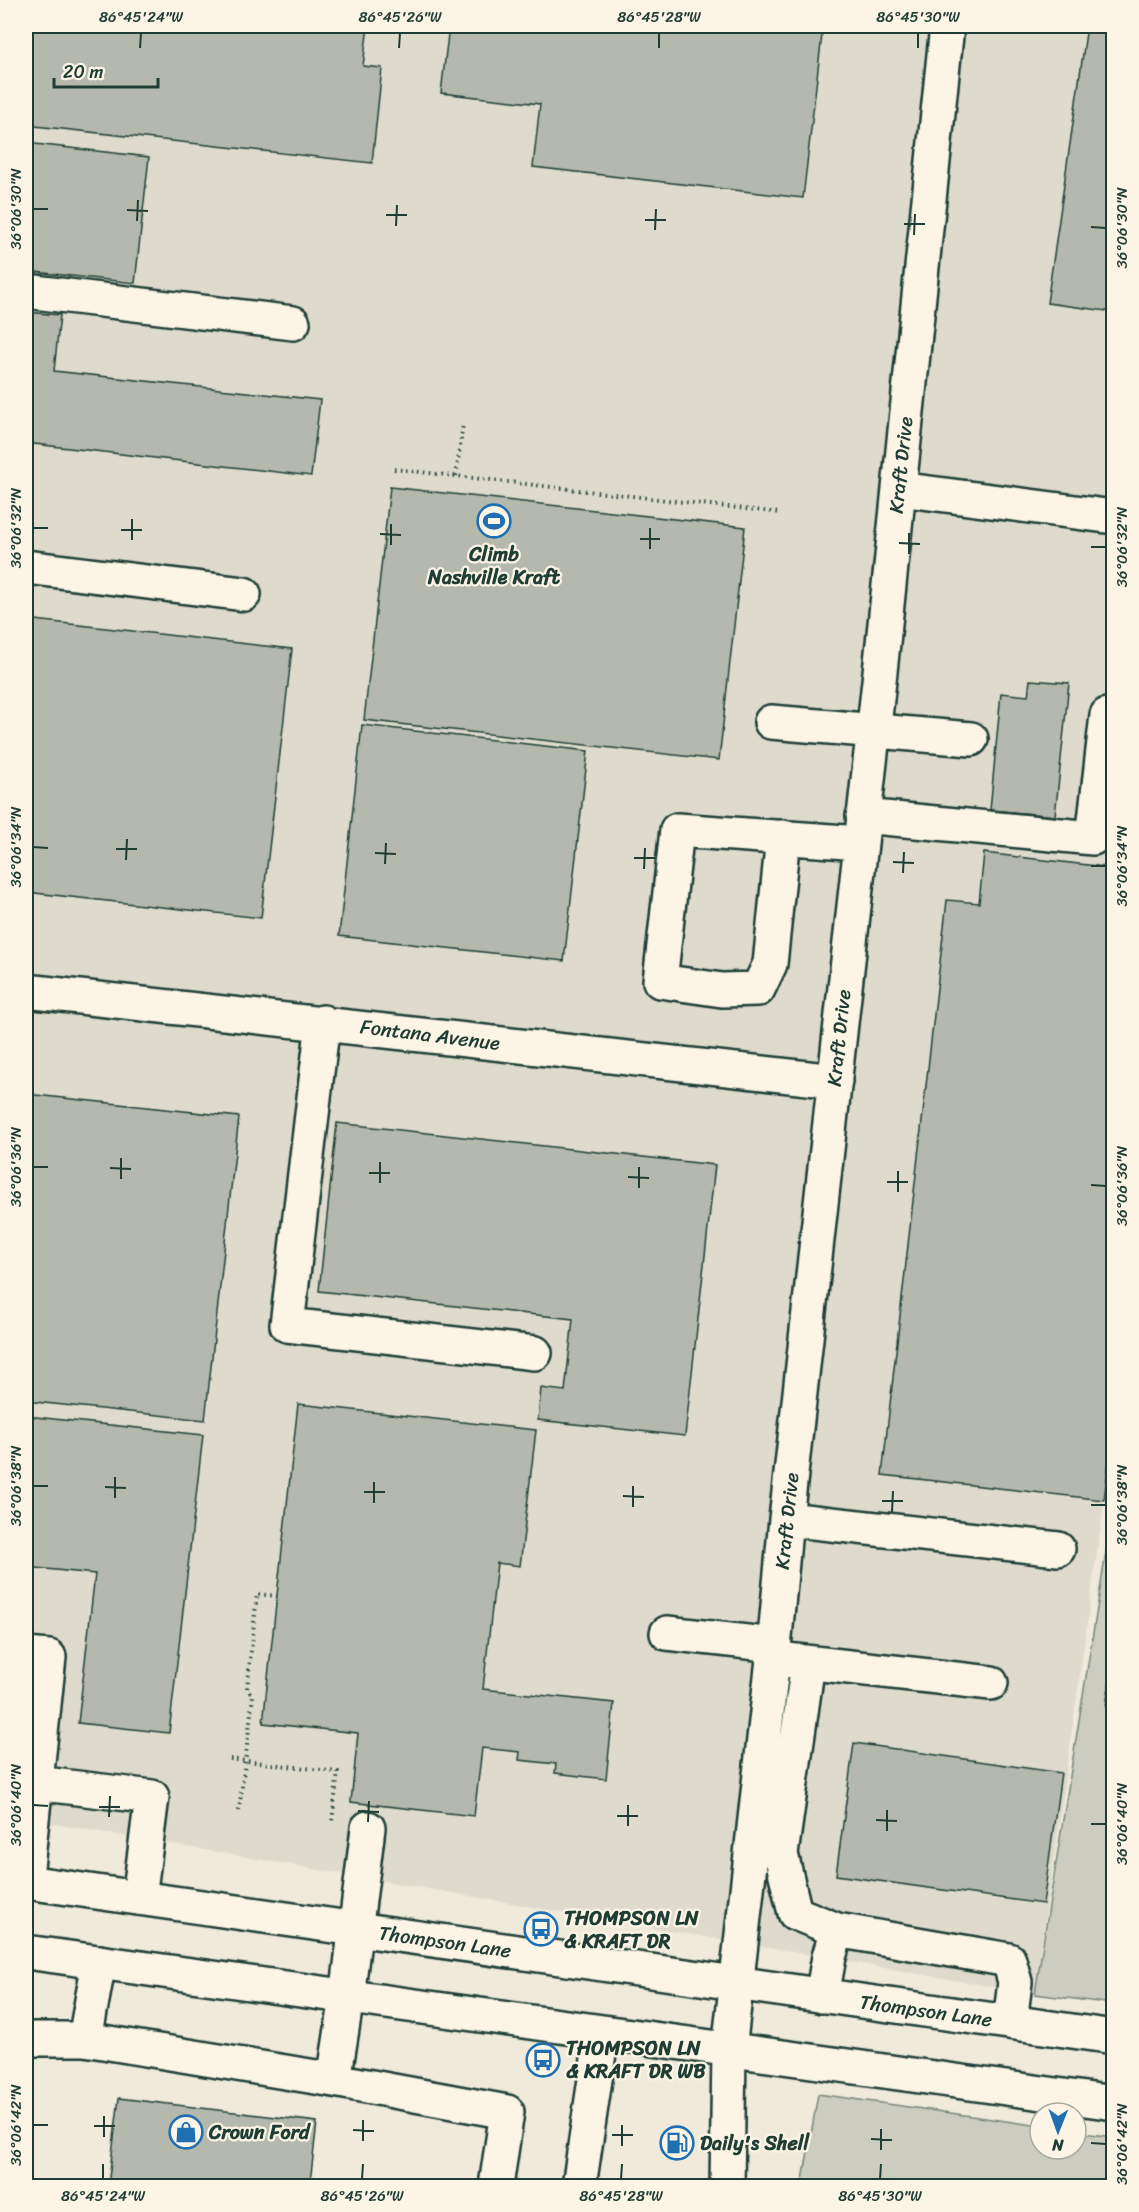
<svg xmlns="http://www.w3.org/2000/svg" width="1139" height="2212" viewBox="0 0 1139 2212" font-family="Sriracha,sans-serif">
	<rect width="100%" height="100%" fill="#efeada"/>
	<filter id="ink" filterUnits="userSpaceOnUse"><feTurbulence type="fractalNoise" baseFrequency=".0167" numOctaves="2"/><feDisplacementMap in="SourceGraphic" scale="12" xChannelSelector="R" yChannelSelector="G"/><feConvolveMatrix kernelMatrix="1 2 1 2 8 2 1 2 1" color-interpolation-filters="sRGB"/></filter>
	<g filter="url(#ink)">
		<!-- built -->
		<path fill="#dedbcc" d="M26 26H1113L1114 1432 1035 1994 26 1819Z"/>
		<!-- green -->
		<path fill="#cccdbf" stroke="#76857a" stroke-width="1.5" d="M1113 1509V2004L1035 1994Z
			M818 2094 1040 2126V2149H1076V2132L1113 2137V2186H802Z"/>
		<!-- building -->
		<path fill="#b5b9ad" stroke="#1f3d34" stroke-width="1.5" d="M26 26H368L363 66 382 68 372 163 26 125Z
			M449 26H823L803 198 533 167 540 104 441 93Z
			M1087 26H1114V312L1047 303Z
			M26 143 149 157 135 283 26 271 28 233 26 232Z
			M26 312 60 315 54 371 320 400 311 476 26 443Z
			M390 487 745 527 719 760 364 720Z
			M26 619 292 649 261 918 26 892Z
			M1030 680 1069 683 1055 816 990 810 1001 693 1028 696Z
			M362 725 588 751 564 961 339 936Z
			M984 853 1114 868V1419L1104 1500 882 1475 947 900 979 903Z
			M26 1094 239 1117 205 1420 26 1401Z
			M337 1123 715 1165 685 1436 538 1420 541 1388 565 1391 573 1319 319 1291Z
			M298 1404 536 1430 520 1566 497 1563 483 1689 614 1703 606 1779 555 1773 556 1764 519 1760 520 1752 482 1748 474 1816 351 1802 358 1733 263 1723Z
			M26 1416 203 1435 169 1733 78 1723 95 1574 26 1567Z
			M1114 1653V1708L1106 1707Z
			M854 1743 1061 1773 1043 1904 836 1875Z
			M119 2098 317 2122 310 2183 269 2179 268 2186H108Z"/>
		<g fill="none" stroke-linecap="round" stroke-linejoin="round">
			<!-- minor casing -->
			<g stroke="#1f3d34" stroke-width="38">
				<path id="minor" d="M26 291 293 323
					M899 489 1114 517
					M26 567 244 594
					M771 722 971 739
					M863 816 1093 838 1107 715
					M783 837 770 964 758 989 722 990 660 981 677 830 860 843
					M26 991 835 1081
					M323 1022 287 1325 535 1353
					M786 1519 1058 1549
					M667 1633 774 1645
					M26 1655 49 1657 26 1877
					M787 1660 991 1683
					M808 1663 781 1854 795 1913 837 1930 1009 1960 1015 1982 1010 2022
					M36 1783 152 1797 139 1898
					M822 1996 829 1957 837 1930
					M26 2039H85L334 2080 507 2112 496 2186
					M85 2039 99 1962
					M334 2080 347 1997 368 1828
					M579 2186 602 2033
					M727 2186 729 2050 773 1659 786 1519 880 672 947 26"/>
			</g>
			<!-- major casing -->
			<g stroke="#1f3d34" stroke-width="38">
				<path id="major" d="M26 1882 1114 2037
					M26 1952 1114 2103"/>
			</g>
			<!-- path -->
			<path stroke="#1f3d34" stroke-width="4" stroke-dasharray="1.5 4.5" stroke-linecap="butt" d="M394 469 781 513
				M456 476 463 424
				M230 1759 338 1772 332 1821
				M239 1811 253 1696 247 1689 257 1594 277 1596"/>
			<!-- minor -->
			<use href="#minor" stroke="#fcf5e5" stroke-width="33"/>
			<!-- major -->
			<use href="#major" stroke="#fcf5e5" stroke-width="33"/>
		</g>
	</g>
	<!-- ticks -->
	<path fill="none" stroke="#1f3d34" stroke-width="2" d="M140 48 141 33M399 48 400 33M659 48V33M918 48V33M33 209H48M127 210 148 211M386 215H407M645 220H666M137 221 138 200M904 224H925M396 226 397 205M1091 227 1106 228M655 230 656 209M914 235 915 214M33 528H48M121 530H142M380 534 401 535M640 539H660M132 540V519M899 543 920 544M391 545V524M1091 547H1106M650 549V528M909 554V533M33 847 48 848M116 849H137M375 853 396 854M634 858H655M126 860 127 839M893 862 914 863M385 864 386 843M1091 866H1106M644 869 645 848M903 873 904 852M33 1167H48M110 1168 131 1169M369 1173H390M628 1177 649 1178M121 1179V1158M887 1182H908M380 1183V1162M1091 1185 1106 1186M639 1188V1167M898 1192V1171M33 1486H48M105 1487 126 1488M364 1492H385M623 1496 644 1497M115 1498V1477M882 1501H903M374 1503V1482M1091 1505H1106M633 1507V1486M892 1512 893 1491M33 1805 48 1806M99 1807H120M358 1811 379 1812M617 1816H638M109 1817 110 1796M876 1820 897 1821M368 1822 369 1801M1091 1824H1106M628 1826V1805M887 1831V1810M33 2125H48M94 2126H115M353 2130 374 2131M612 2135H633M104 2137V2116M871 2139 892 2140M363 2141V2120M1091 2143 1106 2144M622 2146V2125M881 2150V2129M103 2179V2164M362 2179 363 2164M621 2179 622 2164M880 2179 881 2164"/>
	<!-- icons -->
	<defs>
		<g id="stadium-ring" transform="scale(1.725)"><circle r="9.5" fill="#fcf5e5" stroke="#1f6fb2" stroke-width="1.5"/><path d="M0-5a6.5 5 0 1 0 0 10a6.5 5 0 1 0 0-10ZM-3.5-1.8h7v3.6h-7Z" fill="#1f6fb2"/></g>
		<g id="bus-ring" transform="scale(1.725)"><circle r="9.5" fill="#fcf5e5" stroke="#1f6fb2" stroke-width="1.5"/><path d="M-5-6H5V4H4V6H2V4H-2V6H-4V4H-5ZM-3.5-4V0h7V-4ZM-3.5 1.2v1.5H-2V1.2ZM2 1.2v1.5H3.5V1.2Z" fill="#1f6fb2"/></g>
		<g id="shop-ring" transform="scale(1.725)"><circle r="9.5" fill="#fcf5e5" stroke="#1f6fb2" stroke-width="1.5"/><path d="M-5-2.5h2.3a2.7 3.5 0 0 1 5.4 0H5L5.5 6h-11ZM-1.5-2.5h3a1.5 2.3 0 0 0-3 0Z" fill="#1f6fb2"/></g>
		<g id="fuel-ring" transform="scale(1.725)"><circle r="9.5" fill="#fcf5e5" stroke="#1f6fb2" stroke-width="1.5"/><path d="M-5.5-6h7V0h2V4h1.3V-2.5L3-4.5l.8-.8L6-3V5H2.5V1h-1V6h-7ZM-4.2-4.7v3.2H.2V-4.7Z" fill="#1f6fb2"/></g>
	</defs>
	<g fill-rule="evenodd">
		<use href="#stadium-ring" x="494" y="521"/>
		<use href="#bus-ring" x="541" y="1929"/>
		<use href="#bus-ring" x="543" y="2060"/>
		<use href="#shop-ring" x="186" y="2132"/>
		<use href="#fuel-ring" x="677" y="2143"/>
	</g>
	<g text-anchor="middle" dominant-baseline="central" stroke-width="4.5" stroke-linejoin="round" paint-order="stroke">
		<!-- street labels -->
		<g font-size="20" fill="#1f3d34" stroke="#fcf5e5">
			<text transform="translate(901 465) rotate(-84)">Kraft Drive</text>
			<text transform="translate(430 1035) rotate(7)">Fontana Avenue</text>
			<text transform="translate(839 1038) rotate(-84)">Kraft Drive</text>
			<text transform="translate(787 1521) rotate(-84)">Kraft Drive</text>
			<text transform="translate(445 1942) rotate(8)">Thompson Lane</text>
			<text transform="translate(926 2011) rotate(8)">Thompson Lane</text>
		</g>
		<!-- poi labels -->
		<g font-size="20" font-weight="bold" fill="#1f3d34" stroke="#fcf5e5" text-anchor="start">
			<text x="494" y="554" text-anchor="middle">Climb<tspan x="494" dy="23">Nashville Kraft</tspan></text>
			<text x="564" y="1918">THOMPSON LN<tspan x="564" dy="23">&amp; KRAFT DR</tspan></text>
			<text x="566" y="2048">THOMPSON LN<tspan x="566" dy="23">&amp; KRAFT DR WB</tspan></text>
			<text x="209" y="2132">Crown Ford</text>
			<text x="700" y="2143">Daily's Shell</text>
		</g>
	</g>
	<!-- margin -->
	<rect width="1139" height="2212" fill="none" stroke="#fcf5e5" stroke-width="66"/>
	<!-- north arrow -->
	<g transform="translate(1058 2131) rotate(181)"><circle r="28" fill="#fcf5e5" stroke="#a4ab9e" stroke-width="1.5"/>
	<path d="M0-4.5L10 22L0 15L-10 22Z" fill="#1f6fb2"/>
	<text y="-9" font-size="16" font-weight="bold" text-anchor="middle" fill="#1f3d34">N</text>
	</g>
	<!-- scale -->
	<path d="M54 78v9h104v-9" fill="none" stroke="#1f3d34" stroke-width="3"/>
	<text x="63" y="78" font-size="18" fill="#1f3d34" stroke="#fcf5e5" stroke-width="4.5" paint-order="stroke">20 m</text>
	<rect x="33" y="33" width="1073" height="2146" fill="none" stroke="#1f3d34" stroke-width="2"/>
	<g font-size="15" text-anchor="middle" fill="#1f3d34">
		<text x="141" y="22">86°45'24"W</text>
		<text x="400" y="22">86°45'26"W</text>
		<text x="659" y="22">86°45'28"W</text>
		<text x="918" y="22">86°45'30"W</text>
		<text transform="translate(16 209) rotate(-90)" y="5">36°06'30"N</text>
		<text transform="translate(1122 228) rotate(-90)" y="5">36°06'30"N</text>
		<text transform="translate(16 528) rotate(-90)" y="5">36°06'32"N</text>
		<text transform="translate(1122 547) rotate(-90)" y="5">36°06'32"N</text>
		<text transform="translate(16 847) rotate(-90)" y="5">36°06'34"N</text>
		<text transform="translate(1122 866) rotate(-90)" y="5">36°06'34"N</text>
		<text transform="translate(16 1167) rotate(-90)" y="5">36°06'36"N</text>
		<text transform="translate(1122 1186) rotate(-90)" y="5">36°06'36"N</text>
		<text transform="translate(16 1486) rotate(-90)" y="5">36°06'38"N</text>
		<text transform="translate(1122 1505) rotate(-90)" y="5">36°06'38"N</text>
		<text transform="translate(16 1805) rotate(-90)" y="5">36°06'40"N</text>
		<text transform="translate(1122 1824) rotate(-90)" y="5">36°06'40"N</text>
		<text transform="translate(16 2125) rotate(-90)" y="5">36°06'42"N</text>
		<text transform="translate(1122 2144) rotate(-90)" y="5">36°06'42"N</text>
		<text x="103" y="2201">86°45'24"W</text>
		<text x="362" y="2201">86°45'26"W</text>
		<text x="621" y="2201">86°45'28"W</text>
		<text x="880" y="2201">86°45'30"W</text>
	</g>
</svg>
